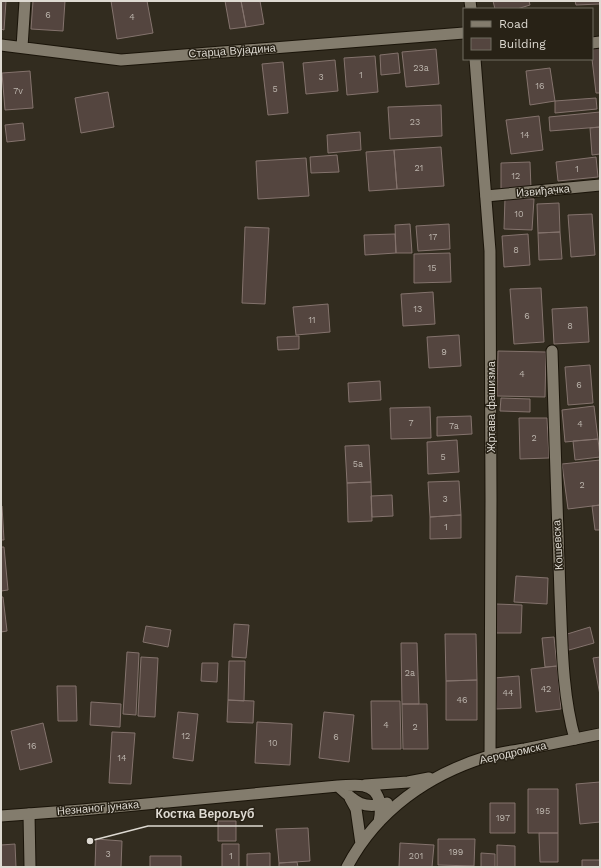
<svg xmlns="http://www.w3.org/2000/svg" width="601" height="868" viewBox="0 0 601 868" font-family="'Work Sans',sans-serif">
	<rect width="100%" height="100%" fill="#322c1f"/>
	<!-- building -->
	<path fill="#54453f" stroke="#84736d" d="M1 1H6L4 30 1 29Z
		M33 1H65L63 31 31 29Z
		M111 1H147L153 33 117 39Z
		M225 1H241L246 27 230 29Z
		M241 1H260L264 24 246 27Z
		M493 1H529L530 5 517 9H495Z
		M575 1H600V4L576 5Z
		M600 47V93H596L592 59V48Z
		M436 49 439 84 406 87 402 52Z
		M398 53 400 73 381 75 380 55Z
		M375 56 378 92 347 95 344 58Z
		M335 60 338 91 306 94 303 63Z
		M283 62 288 113 268 115 262 64Z
		M550 68 555 101 530 105 526 71Z
		M30 71 33 108 5 110 2 73Z
		M108 92 114 127 81 133 75 98Z
		M596 98 597 109 555 113V101Z
		M441 105 442 136 390 139 388 107Z
		M600 112V127L550 131 549 117Z
		M539 116 543 150 511 154 506 120Z
		M23 123 25 140 7 142 5 125Z
		M600 127V154L592 155 590 128Z
		M360 132 361 150 328 153 327 135Z
		M441 147 444 186 397 189 394 150Z
		M394 150 397 189 369 191 366 152Z
		M337 155 339 172 311 173 310 157Z
		M596 157 598 177 558 181 556 162Z
		M306 158 309 196 258 199 256 161Z
		M530 162 531 189 501 190V163Z
		M505 198 534 199 532 230 504 229Z
		M559 203 560 232 538 233 537 204Z
		M592 214 595 255 571 257 568 215Z
		M410 224 412 253H396L395 225Z
		M449 224 450 249 418 251 416 226Z
		M245 227 269 228 265 304 242 303Z
		M560 232 562 259 539 260 538 233Z
		M395 234 396 253 365 255 364 235Z
		M528 234 530 265 504 267 502 236Z
		M450 253 451 282 414 283V254Z
		M541 288 544 342 514 344 510 289Z
		M433 292 435 324 403 326 401 294Z
		M328 304 330 332 296 335 293 307Z
		M587 307 589 342 554 344 552 309Z
		M459 335 461 366 429 368 427 337Z
		M299 336V349L278 350 277 337Z
		M498 351 546 352 545 397 497 396Z
		M590 365 593 403 568 405 565 367Z
		M380 381 381 400 349 402 348 383Z
		M501 398 530 399V412L500 411Z
		M594 406 598 439 565 442 562 410Z
		M430 407 431 438 391 439 390 408Z
		M471 416 472 434 437 436V417Z
		M519 418H547L549 458 520 459Z
		M598 439 600 457 575 460 573 441Z
		M457 440 459 472 428 474 427 442Z
		M369 445 371 482 347 483 345 446Z
		M600 460V505L568 509 562 464Z
		M459 481 461 515 430 517 428 482Z
		M371 482 372 521 348 522 347 483Z
		M392 495 393 516 372 517 371 496Z
		M600 505V530H595L592 506Z
		M1 506H2L4 540H1Z
		M461 515V538L430 539V517Z
		M1 547H4L8 590 1 591Z
		M516 576 548 578 547 604 514 602Z
		M1 597H3L7 631 1 632Z
		M496 604 522 605 521 633H496Z
		M234 624 249 625 246 658 232 657Z
		M146 626 171 630 168 647 143 642Z
		M590 627 594 643 569 650 564 635Z
		M445 634H476L477 680 446 681Z
		M554 637 557 666 545 667 542 638Z
		M401 643H417L419 704H402Z
		M127 652 139 653 136 715 123 714Z
		M141 657 158 658 155 717 138 716Z
		M600 657V695L593 658Z
		M229 661H245L244 701 228 700Z
		M202 663H218L217 682 201 681Z
		M557 666 561 709 536 712 531 669Z
		M519 676 521 708 496 709 494 678Z
		M477 680V720H446V681Z
		M57 686H76L77 721H58Z
		M228 700 254 701 253 723 227 722Z
		M371 701H400L401 749H372Z
		M91 702 121 704 120 727 90 725Z
		M402 704H427L428 749H403Z
		M178 712 198 714 193 761 173 758Z
		M324 712 354 715 349 762 319 758Z
		M257 722 292 724 290 765 255 763Z
		M43 723 52 762 20 770 11 731Z
		M112 732 135 733 131 784 109 783Z
		M600 782V822L580 824 576 784Z
		M528 789H558V833H528Z
		M490 803H515V833H490Z
		M218 821H236V841H218Z
		M308 828 310 861 279 863 276 829Z
		M539 833H558V862H540Z
		M96 839 122 841 121 867H95Z
		M438 839H475L474 866 438 865Z
		M400 843 434 845 432 867H399Z
		M15 844 16 867H1V845Z
		M222 844H239V867H222Z
		M497 845 515 846V867H497Z
		M270 853V867H247V854Z
		M481 853 495 854V867H481Z
		M150 856H181V867H150Z
		M582 860H600V867H582Z
		M297 862 298 867H279V863Z"/>
	<g fill="none" stroke-linecap="round" stroke-linejoin="round">
		<!-- service casing -->
		<g stroke="#1a1409" stroke-width="13">
			<path id="service" d="M592 43 600 42
				M486 196 600 185"/>
		</g>
		<!-- minor casing -->
		<g stroke="#1a1409" stroke-width="13">
			<path id="minor" d="M1 45 121 60 464 33
				M22 47 25 1
				M552 351C554 432 557 513 560 594 562 640 562 695 575 739
				M29 814 30 867"/>
		</g>
		<!-- tertiary casing -->
		<g stroke="#1a1409" stroke-width="13">
			<path id="tertiary" d="M470 1 471 9
				M475 59 490 251 491 500 490 756
				M365 785 408 782 429 778
				M338 786C355 802 363 810 387 803
				M350 798 356 809 361 844
				M1 816 82 810 338 786C346 786 356 784 364 786 381 789 382 808 379 822
				M347 867C377 810 429 774 489 756 501 752 513 751 525 749 550 744 575 739 600 734"/>
		</g>
		<!-- service -->
		<use href="#service" stroke="#837c6d" stroke-width="11"/>
		<!-- minor -->
		<use href="#minor" stroke="#837c6d" stroke-width="11"/>
		<!-- tertiary -->
		<use href="#tertiary" stroke="#837c6d" stroke-width="11"/>
	</g>
	<g text-anchor="middle" dominant-baseline="central" stroke-width="3" stroke-linejoin="round" paint-order="stroke">
		<!-- number labels -->
		<g font-size="9" fill="#bcb5ad">
			<text x="48" y="15">6</text>
			<text x="132" y="17">4</text>
			<text x="421" y="68">23a</text>
			<text x="361" y="75">1</text>
			<text x="321" y="77">3</text>
			<text x="540" y="86">16</text>
			<text x="275" y="89">5</text>
			<text x="18" y="91">7v</text>
			<text x="415" y="122">23</text>
			<text x="525" y="135">14</text>
			<text x="419" y="168">21</text>
			<text x="577" y="169">1</text>
			<text x="516" y="176">12</text>
			<text x="519" y="214">10</text>
			<text x="433" y="237">17</text>
			<text x="516" y="250">8</text>
			<text x="432" y="268">15</text>
			<text x="418" y="309">13</text>
			<text x="527" y="316">6</text>
			<text x="312" y="320">11</text>
			<text x="570" y="326">8</text>
			<text x="444" y="352">9</text>
			<text x="522" y="374">4</text>
			<text x="579" y="385">6</text>
			<text x="411" y="423">7</text>
			<text x="580" y="424">4</text>
			<text x="454" y="426">7a</text>
			<text x="534" y="438">2</text>
			<text x="443" y="457">5</text>
			<text x="358" y="464">5a</text>
			<text x="582" y="485">2</text>
			<text x="445" y="499">3</text>
			<text x="446" y="527">1</text>
			<text x="410" y="673">2a</text>
			<text x="546" y="689">42</text>
			<text x="508" y="693">44</text>
			<text x="462" y="700">46</text>
			<text x="386" y="725">4</text>
			<text x="415" y="727">2</text>
			<text x="186" y="736">12</text>
			<text x="336" y="737">6</text>
			<text x="273" y="743">10</text>
			<text x="32" y="746">16</text>
			<text x="122" y="758">14</text>
			<text x="543" y="811">195</text>
			<text x="503" y="818">197</text>
			<text x="456" y="852">199</text>
			<text x="108" y="854">3</text>
			<text x="231" y="856">1</text>
			<text x="416" y="856">201</text>
		</g>
		<!-- street labels -->
		<g font-size="11" fill="#dedad2" stroke="#282216">
			<text transform="translate(232 51) rotate(-4)">Старца Вујадина</text>
			<text transform="translate(543 191) rotate(-5)">Извиђачка</text>
			<text transform="translate(491 407) rotate(-90)">Жртава фашизма</text>
			<text transform="translate(558 545) rotate(-93)">Кошевска</text>
			<text transform="translate(513 753) rotate(-13)">Аеродромска</text>
			<text transform="translate(98 808) rotate(-5)">Незнаног јунака</text>
		</g>
	</g>
	<!-- callouts -->
	<path fill="none" stroke="#dedad2" stroke-width="1.5" d="M90 841L148 826H263"/>
	<circle fill="#dedad2" stroke="#282216" stroke-width="1.5" cx="90" cy="841" r="4"/>
	<g font-size="12" text-anchor="middle" font-weight="bold" fill="#dedad2" stroke="#282216" stroke-width="3" stroke-linejoin="round" paint-order="stroke">
		<text x="205" y="818">Костка Верољуб</text>
	</g>
	<!-- border -->
	<rect width="601" height="868" fill="none" stroke="#dedad2" stroke-width="4"/>
	<!-- legend -->
	<rect x="463" y="8" width="130" height="52" fill="#282216" stroke="#716c61"/>
	<rect x="471" y="21" width="20" height="6" fill="#837c6d" stroke="#716c61"/>
	<text x="499" y="28" font-size="12" fill="#dedad2">Road</text>
	<rect x="471" y="38" width="20" height="12" fill="#54453f" stroke="#716c61"/>
	<text x="499" y="48" font-size="12" fill="#dedad2">Building</text>
</svg>
